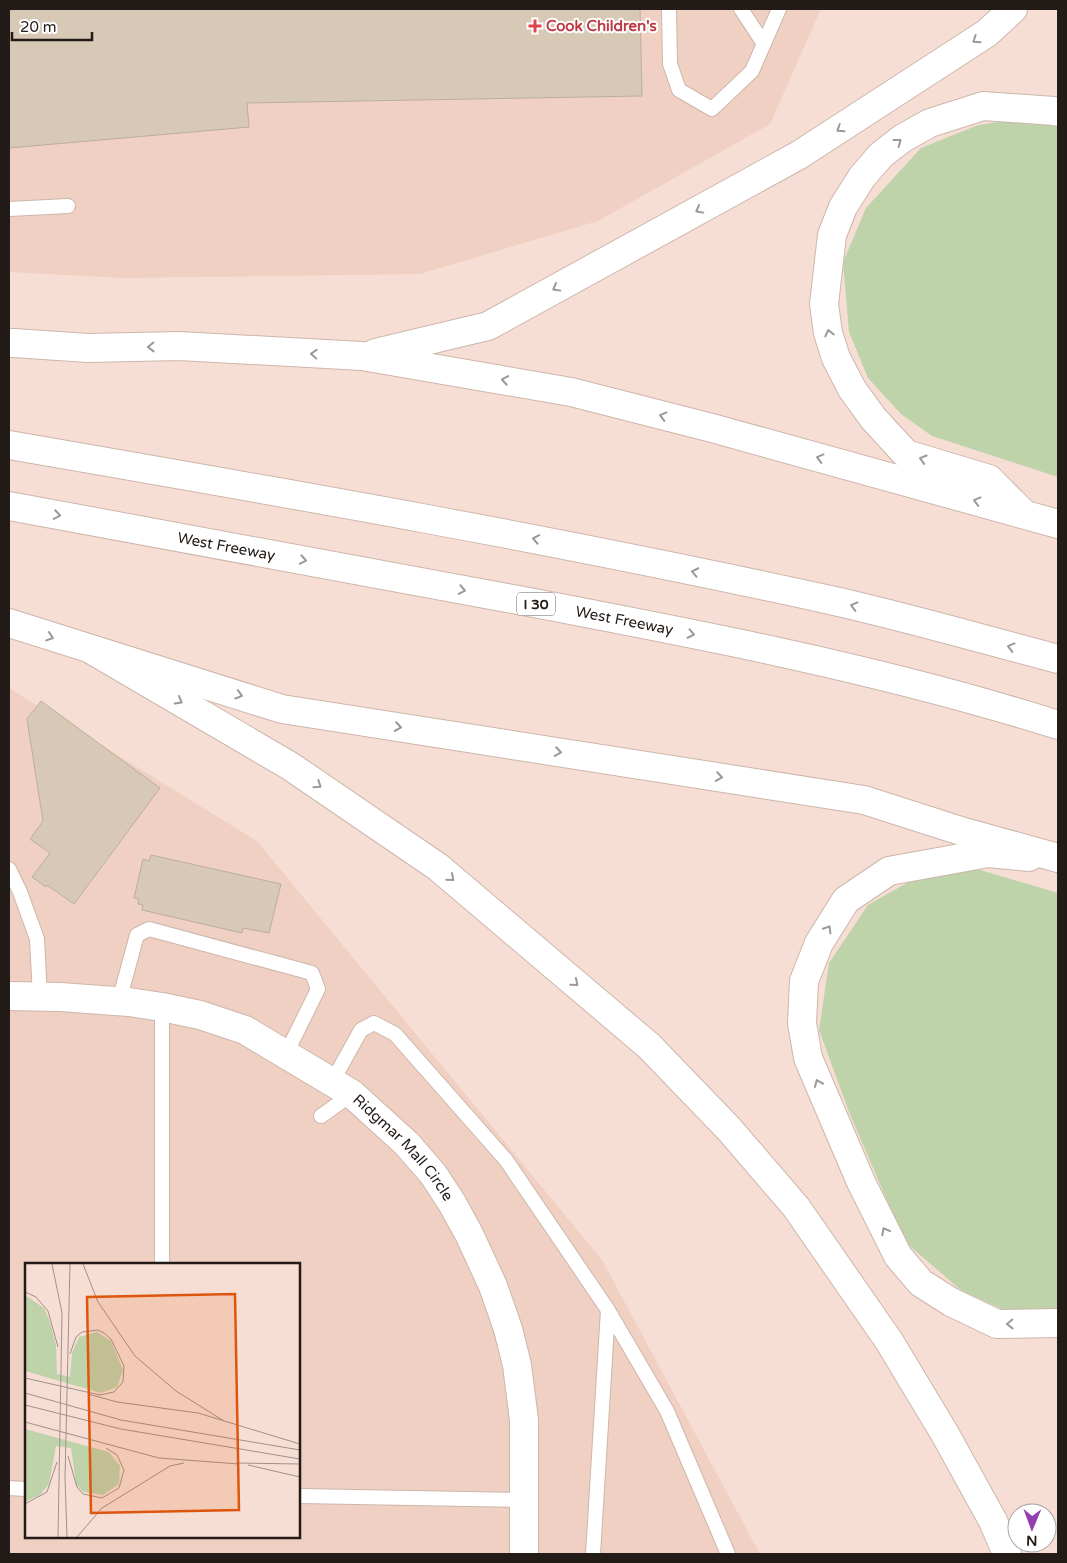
<svg xmlns="http://www.w3.org/2000/svg" width="1067" height="1563" viewBox="0 0 1067 1563" font-family="'Varela Round',sans-serif">
	<rect width="100%" height="100%" fill="#f7ded4"/>
	<!-- built -->
	<path fill="#f0d0c2" fill-rule="evenodd" d="M9 9H821L770 124 598 221 420 274 123 278 9 272Z
		M9 688 257 841 602 1260 760 1554H9ZM26 1264H299V1537H26Z"/>
	<!-- green -->
	<path fill="#bed3aa" d="M1026 118 1058 126V477L932 436 901 414 868 378 849 332 843 262 866 208 921 148 978 125Z
		M977 869 1058 893V1310H1004L962 1291 905 1242 849 1112 819 1030 829 963 868 905 921 875Z"/>
	<!-- building -->
	<path fill="#d7c9b6" stroke="#bbae9b" d="M22 9H640L642 96 247 103 249 127 9 148V10Z
		M41 701 160 788 74 904 47 885 46 887 32 877 50 853 30 839 43 821 27 719Z
		M151 855 281 884 269 933 243 928 242 933 142 910 143 905 138 904 139 899 134 898 143 859 149 861Z"/>
	<g fill="none" stroke-linecap="round" stroke-linejoin="round">
		<!-- service casing -->
		<g stroke="#cdb6ab" stroke-width="16">
			<path id="service" d="M669 9 670 64 679 90 712 109 752 71 779 9
				M741 9 764 44
				M9 209 68 206
				M9 869 20 892 37 939 40 997
				M119 1001 137 935 149 929 312 973 318 989 286 1054
				M162 1007V1264
				M332 1082 361 1030 374 1023 395 1034 506 1160 608 1310 667 1411 728 1554
				M321 1116 352 1094
				M9 1488 26 1489
				M299 1496 525 1500
				M593 1554 608 1310"/>
		</g>
		<!-- minor casing -->
		<g stroke="#cdb6ab" stroke-width="30">
			<g id="minor">
				<path id="s1" d="M9 996 60 997 129 1002 162 1007 200 1015 245 1030 352 1094 407 1144 433 1174 452 1203 469 1234 493 1286 508 1329 517 1365 524 1420V1554"/>
			</g>
		</g>
		<!-- primary casing -->
		<g stroke="#cdb6ab" stroke-width="30">
			<path id="primary" d="M14 343 88 348 179 346 362 356 571 392 712 428 1058 524
				M375 353 488 326 799 155 987 33 1013 9
				M1023 513 989 479 906 454 873 418 852 389 836 358 828 333 824 304 832 235 843 207 862 177 881 155 903 138 930 123 983 106 1054 111 1058 112
				M1029 857 988 853 889 871 846 900 819 943 804 981 802 1023 808 1058 861 1182 898 1256 921 1283 951 1302 997 1324 1058 1323"/>
		</g>
		<!-- motorway casing -->
		<g stroke="#cdb6ab" stroke-width="30">
			<g id="motorway">
				<path d="M9 343H14"/>
				<path d="M9 445C287 493 564 541 839 602 913 619 986 640 1058 659"/>
				<path id="s2" d="M9 506C175 537 341 568 507 598 692 633 878 668 1058 725"/>
				<path d="M9 623 282 709 864 800 964 832 1058 858"/>
				<path d="M92 650 290 766 438 867 649 1046 729 1129 796 1207 889 1341 945 1434 993 1521 1007 1554"/>
			</g>
		</g>
		<!-- service -->
		<use href="#service" stroke="#fff" stroke-width="14"/>
		<!-- minor -->
		<use href="#minor" stroke="#fff" stroke-width="28"/>
		<!-- primary -->
		<use href="#primary" stroke="#fff" stroke-width="28"/>
		<!-- motorway -->
		<use href="#motorway" stroke="#fff" stroke-width="28"/>
	</g>
	<!-- one-way arrows -->
	<defs><path id="oneway-chevron" d="M-2-3.5L2.5 0L-2 3.5" fill="none" stroke-width="1.6" stroke-linecap="round" stroke-linejoin="round" transform="scale(1.25)"/></defs>
	<g stroke="#9c9897">
		<use href="#oneway-chevron" transform="translate(976 40) rotate(146)"/>
		<use href="#oneway-chevron" transform="translate(840 129) rotate(147)"/>
		<use href="#oneway-chevron" transform="translate(898 142) rotate(-37)"/>
		<use href="#oneway-chevron" transform="translate(699 210) rotate(151)"/>
		<use href="#oneway-chevron" transform="translate(556 288) rotate(151)"/>
		<use href="#oneway-chevron" transform="translate(829 333) rotate(-103)"/>
		<use href="#oneway-chevron" transform="translate(151 347) rotate(179)"/>
		<use href="#oneway-chevron" transform="translate(314 354) rotate(-177)"/>
		<use href="#oneway-chevron" transform="translate(505 380) rotate(-170)"/>
		<use href="#oneway-chevron" transform="translate(663 416) rotate(-165)"/>
		<use href="#oneway-chevron" transform="translate(820 458) rotate(-165)"/>
		<use href="#oneway-chevron" transform="translate(923 459) rotate(-163)"/>
		<use href="#oneway-chevron" transform="translate(977 501) rotate(-165)"/>
		<use href="#oneway-chevron" transform="translate(57 515) rotate(10)"/>
		<use href="#oneway-chevron" transform="translate(536 539) rotate(-169)"/>
		<use href="#oneway-chevron" transform="translate(303 560) rotate(11)"/>
		<use href="#oneway-chevron" transform="translate(695 572) rotate(-168)"/>
		<use href="#oneway-chevron" transform="translate(462 590) rotate(11)"/>
		<use href="#oneway-chevron" transform="translate(854 606) rotate(-166)"/>
		<use href="#oneway-chevron" transform="translate(691 634) rotate(12)"/>
		<use href="#oneway-chevron" transform="translate(50 637) rotate(18)"/>
		<use href="#oneway-chevron" transform="translate(1011 647) rotate(-165)"/>
		<use href="#oneway-chevron" transform="translate(239 695) rotate(17)"/>
		<use href="#oneway-chevron" transform="translate(179 701) rotate(30)"/>
		<use href="#oneway-chevron" transform="translate(398 727) rotate(9)"/>
		<use href="#oneway-chevron" transform="translate(558 752) rotate(9)"/>
		<use href="#oneway-chevron" transform="translate(719 777) rotate(9)"/>
		<use href="#oneway-chevron" transform="translate(318 785) rotate(34)"/>
		<use href="#oneway-chevron" transform="translate(451 878) rotate(40)"/>
		<use href="#oneway-chevron" transform="translate(828 929) rotate(-58)"/>
		<use href="#oneway-chevron" transform="translate(575 983) rotate(40)"/>
		<use href="#oneway-chevron" transform="translate(818 1083) rotate(-112)"/>
		<use href="#oneway-chevron" transform="translate(885 1231) rotate(-118)"/>
		<use href="#oneway-chevron" transform="translate(1010 1324) rotate(179)"/>
	</g>
	<!-- markers -->
	<path fill="#e0444e" stroke="#fff" stroke-width="2" d="M532.5 18.5h5v5h5v5h-5v5h-5v-5h-5v-5h5z"/>
	<g text-anchor="middle" dominant-baseline="central" stroke-width="4" stroke-linejoin="round" paint-order="stroke">
		<!-- shield labels -->
		<rect fill="#fff" stroke="#655f5d" stroke-width="1" x="517" y="592.5" width="38" height="23" rx="4"/>
		<g font-size="14" font-weight="bold" fill="#231b17">
			<text x="536" y="604">I 30</text>
		</g>
		<!-- health labels -->
		<g font-size="15" font-weight="bold" fill="#be3a42" stroke="#fff" text-anchor="start">
			<text x="546" y="26">Cook Children's</text>
		</g>
		<!-- street labels -->
		<g font-size="15" fill="#231b17" stroke="#fff">
			<text stroke="none"><textPath href="#s2" startOffset="221">West Freeway</textPath></text>
			<text stroke="none"><textPath href="#s2" startOffset="626">West Freeway</textPath></text>
			<text stroke="none"><textPath href="#s1" startOffset="439">Ridgmar Mall Circle</textPath></text>
		</g>
	</g>
	<!-- overview -->
	<g transform="translate(25 1263)">
		<rect width="275" height="275" fill="#f7ded4"/>
		<path d="M0 32 19 45 25 59 31 82 32 111 45 114 47 90 54 74 72 69 86 78 98 107 92 124 76 130 0 108ZM0 166 84 189 95 203 94 221 78 232 58 229 51 221 46 185 31 183 24 221 15 232 0 239Z" fill="#bed3aa"/>
		<path fill="none" stroke="#a29088" stroke-width="1" d="M27 1 37 50 33 274M58 1 73 39 110 93 151 128 199 158M0 29 11 34 23 48 33 84M0 115 75 132 89 129 98 119 99 103 86 76 79 70 73 67 57 69 51 74 45 91M0 130 96 157 275 187M63 131 92 139 173 150 275 181M0 142 96 166 275 196M0 159 134 195 214 201M43 193 52 224 58 231 77 235 94 225 99 207 92 192 81 185M211 200 275 201M223 202 275 214M0 241 22 229 32 199M42 274 40 215 45 1M52 274 77 245 145 203 159 200"/>
		<path fill="#de560d" fill-opacity="0.15" stroke="#de560d" stroke-width="2.5" d="M210 31 214 247 66 250 62 34Z"/>
		<rect width="275" height="275" fill="none" stroke="#231b17" stroke-width="2.5"/>
	</g>
	<!-- border -->
	<rect width="1067" height="1563" fill="none" stroke="#231b17" stroke-width="20"/>
	<!-- north arrow -->
	<g transform="translate(1032 1528) rotate(181)"><circle r="24" fill="#ffffff" stroke="#a7a4a2"/>
	<path d="M0-4L9 19L0 12L-9 19Z" fill="#9240af"/>
	<text y="-8" font-size="14" font-weight="bold" text-anchor="middle" fill="#231b17">N</text>
	</g>
	<!-- scale -->
	<path d="M12 32v8h80v-8" fill="none" stroke="#231b17" stroke-width="2.5"/>
	<text x="20" y="32" font-size="15" fill="#231b17" stroke="#ffffff" stroke-width="4" paint-order="stroke">20 m</text>
</svg>
